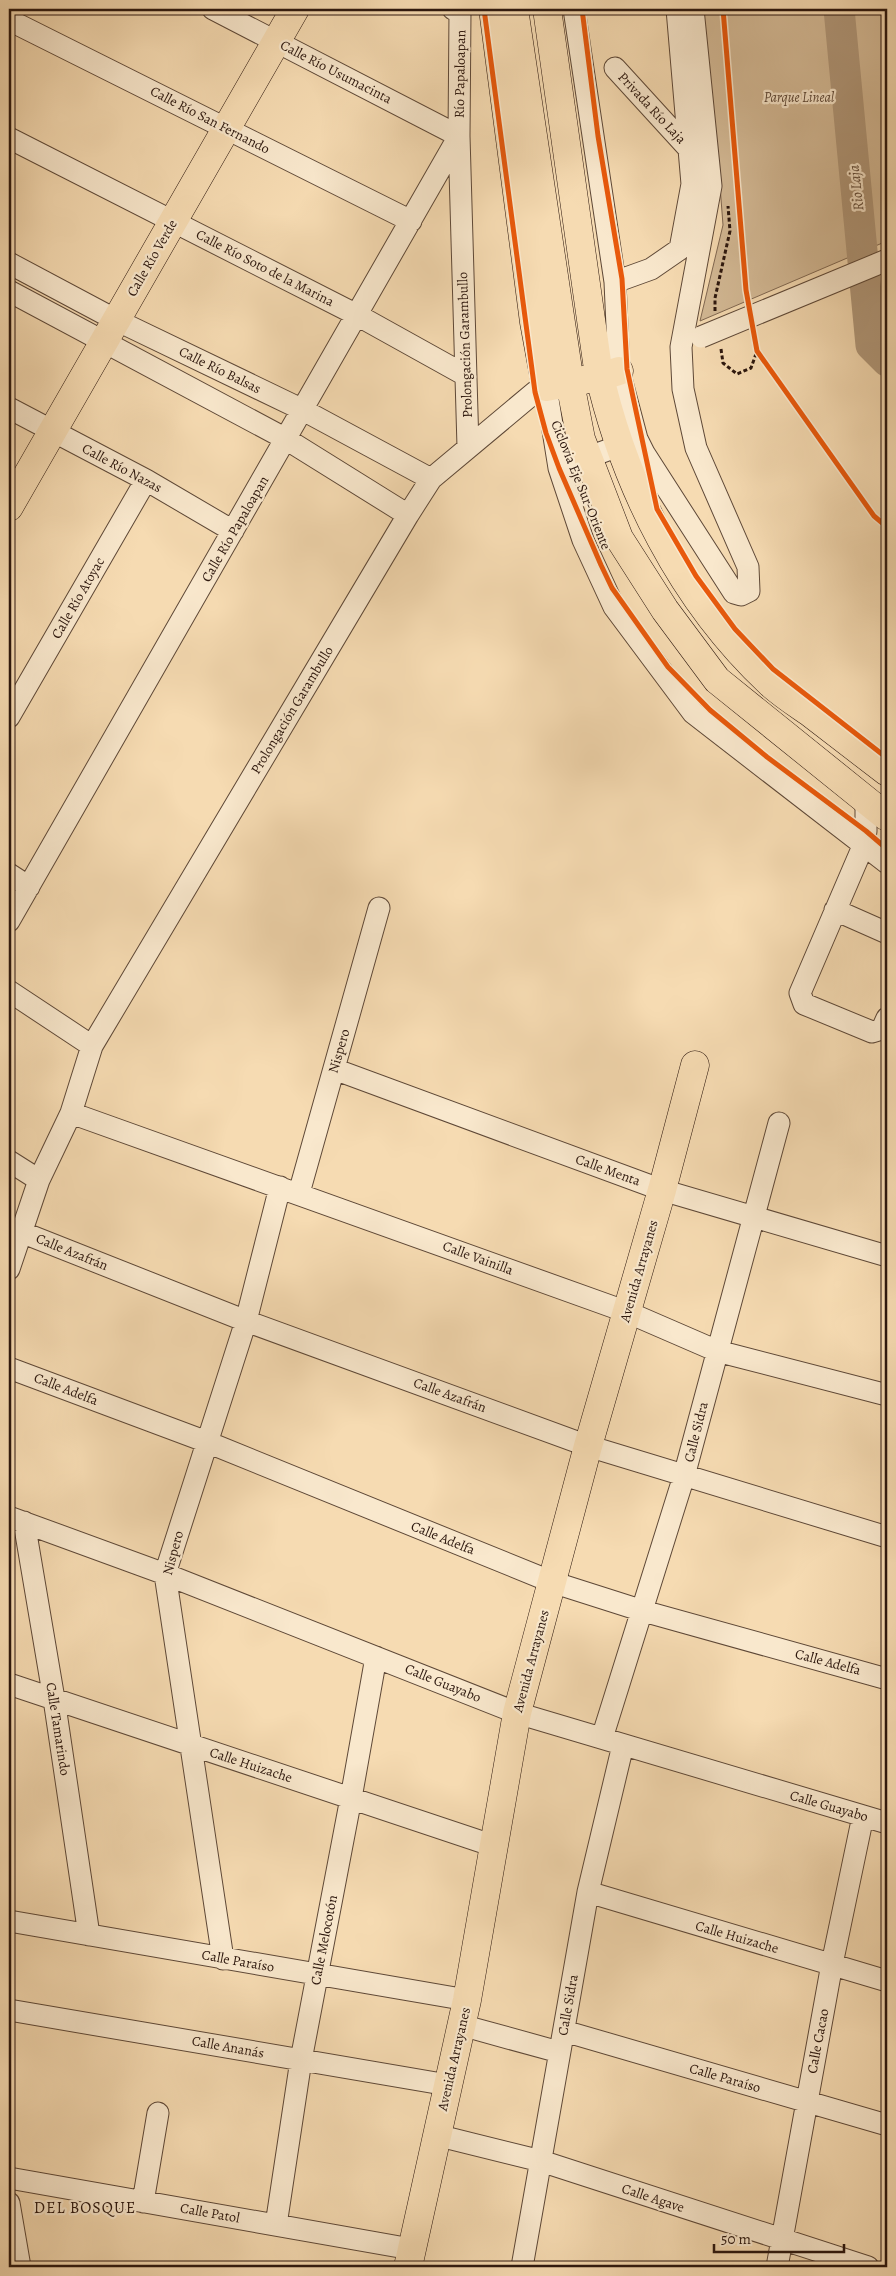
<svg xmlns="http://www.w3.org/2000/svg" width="896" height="2276" viewBox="0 0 896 2276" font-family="Alegreya,serif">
	<rect width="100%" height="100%" fill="#f6dbb2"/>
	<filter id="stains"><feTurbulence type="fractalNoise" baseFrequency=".004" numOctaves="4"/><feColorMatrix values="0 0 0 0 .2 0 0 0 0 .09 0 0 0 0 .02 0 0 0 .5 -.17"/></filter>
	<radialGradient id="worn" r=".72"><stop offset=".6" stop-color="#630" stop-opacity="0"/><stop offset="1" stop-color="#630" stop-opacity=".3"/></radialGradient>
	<!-- green -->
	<path fill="#d4ba96" stroke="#806852" d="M699 9H887V241L700 321 723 225 719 173Z"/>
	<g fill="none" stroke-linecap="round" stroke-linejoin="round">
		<!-- river -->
		<path stroke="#b1987a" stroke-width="31" d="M839 9 871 345 887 361"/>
		<!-- minor casing -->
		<g stroke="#5e4837" stroke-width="23">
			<path id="minor" d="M213 9 459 136
				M453 9 460 12 459 136 468 447
				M574 9 615 282 619 371 637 439 644 453 734 593 741 595 749 591 748 567 696 448 683 389 681 347 711 186 693 9
				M9 20 411 221
				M615 68 689 149
				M9 138 357 315 465 375
				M9 263 116 320 303 410 431 479
				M615 282 651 269 680 249 692 184 677 9
				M9 291 286 439 408 515
				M9 408 146 480 233 531
				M559 468 635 440
				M9 717 146 480
				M866 801V831L864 844 800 993 804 1004 872 1032 882 1029 887 1018
				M9 874 29 887
				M835 910 887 933
				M9 921 459 136
				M9 991 92 1046
				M334 1069 662 1190 887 1256
				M71 1113 627 1312 717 1351 887 1395
				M9 1161 39 1180
				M299 1193 379 908
				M21 1232 246 1321 588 1446 887 1537
				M9 1269 39 1180 71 1113 92 1046 408 515 431 479 535 392 546 387 559 468 583 540 614 607 693 713 887 863
				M9 1368 207 1442 552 1582 643 1611 887 1679
				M9 1517 165 1574 517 1713 887 1823
				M24 1522 54 1699 89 1935
				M9 1684 494 1846
				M602 1738 684 1476 779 1123
				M588 1892 887 1981
				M9 1921 467 2000
				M223 1959 165 1574 246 1321 280 1187
				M9 2010 448 2085
				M461 2025 559 2052
				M564 2031 887 2125
				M436 2135 541 2161 868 2267
				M9 2178 411 2249
				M143 2202 158 2113
				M9 2203 20 2267
				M276 2225 301 2060 351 1798 376 1657
				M522 2267 588 1892 623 1745
				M777 2267 832 1964 863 1816"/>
		</g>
		<!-- major casing -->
		<g stroke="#2c170e" stroke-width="29">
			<path id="major" d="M493 9 534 322 546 387 600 377 619 371
				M514 9 570 383 581 439 619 538 665 610 717 680 887 817
				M547 9 598 369C624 485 682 601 770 683 782 694 796 703 809 712 835 732 861 752 887 772
				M9 507 295 9
				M408 2267 467 2000 517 1713 588 1446 662 1190 695 1065"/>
		</g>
		<!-- path -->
		<path stroke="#2c170e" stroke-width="3" stroke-dasharray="4 2.5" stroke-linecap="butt" d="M715 311V298L730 231 728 206
			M721 349 723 363 737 374 751 368 757 351"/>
		<!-- minor -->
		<use href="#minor" stroke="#f9e8cd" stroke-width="21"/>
		<!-- major -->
		<use href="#major" stroke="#f6dbb2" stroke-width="28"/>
		<!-- minor-bridge casing -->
		<g stroke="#5e4837" stroke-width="23" stroke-linecap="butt">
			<path id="minor-bridge" d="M701 337 887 260"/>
		</g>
		<!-- minor-bridge -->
		<use href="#minor-bridge" stroke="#f9e8cd" stroke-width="21"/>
		<!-- cycleway casing -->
		<g stroke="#f9e8cd" stroke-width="8">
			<path id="cycleway" d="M484 9 535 392 546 433 559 468 601 565 612 588 668 667 710 710 767 757 866 831 887 849
				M582 9 598 136 622 279 627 369 657 509 696 576 735 629 773 669 887 758
				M723 9 746 290 757 351 874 516 887 527"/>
		</g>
		<!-- cycleway -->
		<use href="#cycleway" stroke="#e8590c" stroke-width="5"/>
	</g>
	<g text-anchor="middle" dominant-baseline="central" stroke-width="4.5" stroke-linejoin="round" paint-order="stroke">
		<!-- street labels -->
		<g font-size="14" fill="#2c170e" stroke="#f9e8cd">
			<text transform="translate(336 72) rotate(27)">Calle Río Usumacinta</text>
			<text transform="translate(460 74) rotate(-89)">Río Papaloapan</text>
			<text transform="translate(652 108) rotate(47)">Privada Río Laja</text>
			<text transform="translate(210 120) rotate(27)">Calle Río San Fernando</text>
			<text transform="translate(152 258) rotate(-60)">Calle Río Verde</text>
			<text transform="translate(265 268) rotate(27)">Calle Río Soto de la Marina</text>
			<text transform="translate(465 345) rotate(-92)">Prolongación Garambullo</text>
			<text transform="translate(220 370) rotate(26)">Calle Río Balsas</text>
			<text transform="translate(122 468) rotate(28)">Calle Río Nazas</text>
			<text transform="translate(581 485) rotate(68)">Ciclovia Eje Sur-Oriente</text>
			<text transform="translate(235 529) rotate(-60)">Calle Río Papaloapan</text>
			<text transform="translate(78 598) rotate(-60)">Calle Río Atoyac</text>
			<text transform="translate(292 710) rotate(-59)">Prolongación Garambullo</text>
			<text transform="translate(339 1051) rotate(-74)">Nispero</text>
			<text transform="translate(608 1170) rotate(20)">Calle Menta</text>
			<text transform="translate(72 1252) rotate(22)">Calle Azafrán</text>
			<text transform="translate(478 1258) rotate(20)">Calle Vainilla</text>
			<text transform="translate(639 1271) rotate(-74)">Avenida Arrayanes</text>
			<text transform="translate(66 1389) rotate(21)">Calle Adelfa</text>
			<text transform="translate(450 1395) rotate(20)">Calle Azafrán</text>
			<text transform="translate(696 1432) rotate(-76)">Calle Sidra</text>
			<text transform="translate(443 1538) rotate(22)">Calle Adelfa</text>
			<text transform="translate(173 1553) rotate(-75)">Nispero</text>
			<text transform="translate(531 1661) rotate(-75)">Avenida Arrayanes</text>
			<text transform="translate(828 1662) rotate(15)">Calle Adelfa</text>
			<text transform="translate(443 1683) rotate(22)">Calle Guayabo</text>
			<text transform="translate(58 1729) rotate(81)">Calle Tamarindo</text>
			<text transform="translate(251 1765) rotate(18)">Calle Huizache</text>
			<text transform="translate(829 1806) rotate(16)">Calle Guayabo</text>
			<text transform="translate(737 1937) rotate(16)">Calle Huizache</text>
			<text transform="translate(324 1940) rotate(-79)">Calle Melocotón</text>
			<text transform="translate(238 1961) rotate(10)">Calle Paraíso</text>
			<text transform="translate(568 2005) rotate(-80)">Calle Sidra</text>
			<text transform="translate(818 2041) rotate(-79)">Calle Cacao</text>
			<text transform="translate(228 2047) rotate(10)">Calle Ananás</text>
			<text transform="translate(454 2059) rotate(-77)">Avenida Arrayanes</text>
			<text transform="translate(725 2078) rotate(16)">Calle Paraíso</text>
			<text transform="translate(653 2198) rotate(18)">Calle Agave</text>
			<text transform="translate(210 2213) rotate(10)">Calle Patol</text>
		</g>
		<!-- park labels -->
		<g font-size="14" font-style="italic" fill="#5e4837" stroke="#f9e8cd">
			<text x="799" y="97">Parque Lineal</text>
		</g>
		<!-- water labels -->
		<g font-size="15" font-style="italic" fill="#614b39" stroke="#f9e8cd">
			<text transform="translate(856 188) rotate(-96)">Rio Laja</text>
		</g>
		<!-- quarter labels -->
		<g font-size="16" letter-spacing="1" fill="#2c170e" stroke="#f9e8cd">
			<text x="85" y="2208">DEL BOSQUE</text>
		</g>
	</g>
	<!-- margin -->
	<rect width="896" height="2276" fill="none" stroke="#f6dbb2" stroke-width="30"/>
	<rect x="10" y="10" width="876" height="2256" fill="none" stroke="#2c170e" stroke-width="2.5"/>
	<rect x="15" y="15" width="866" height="2246" fill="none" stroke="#2c170e"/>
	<!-- scale -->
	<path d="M714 2244v8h130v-8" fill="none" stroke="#2c170e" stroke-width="2.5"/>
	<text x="721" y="2244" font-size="15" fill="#2c170e" stroke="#f9e8cd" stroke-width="4" paint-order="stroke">50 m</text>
	<rect width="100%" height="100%" filter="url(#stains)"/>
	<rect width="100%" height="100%" fill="url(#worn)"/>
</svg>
